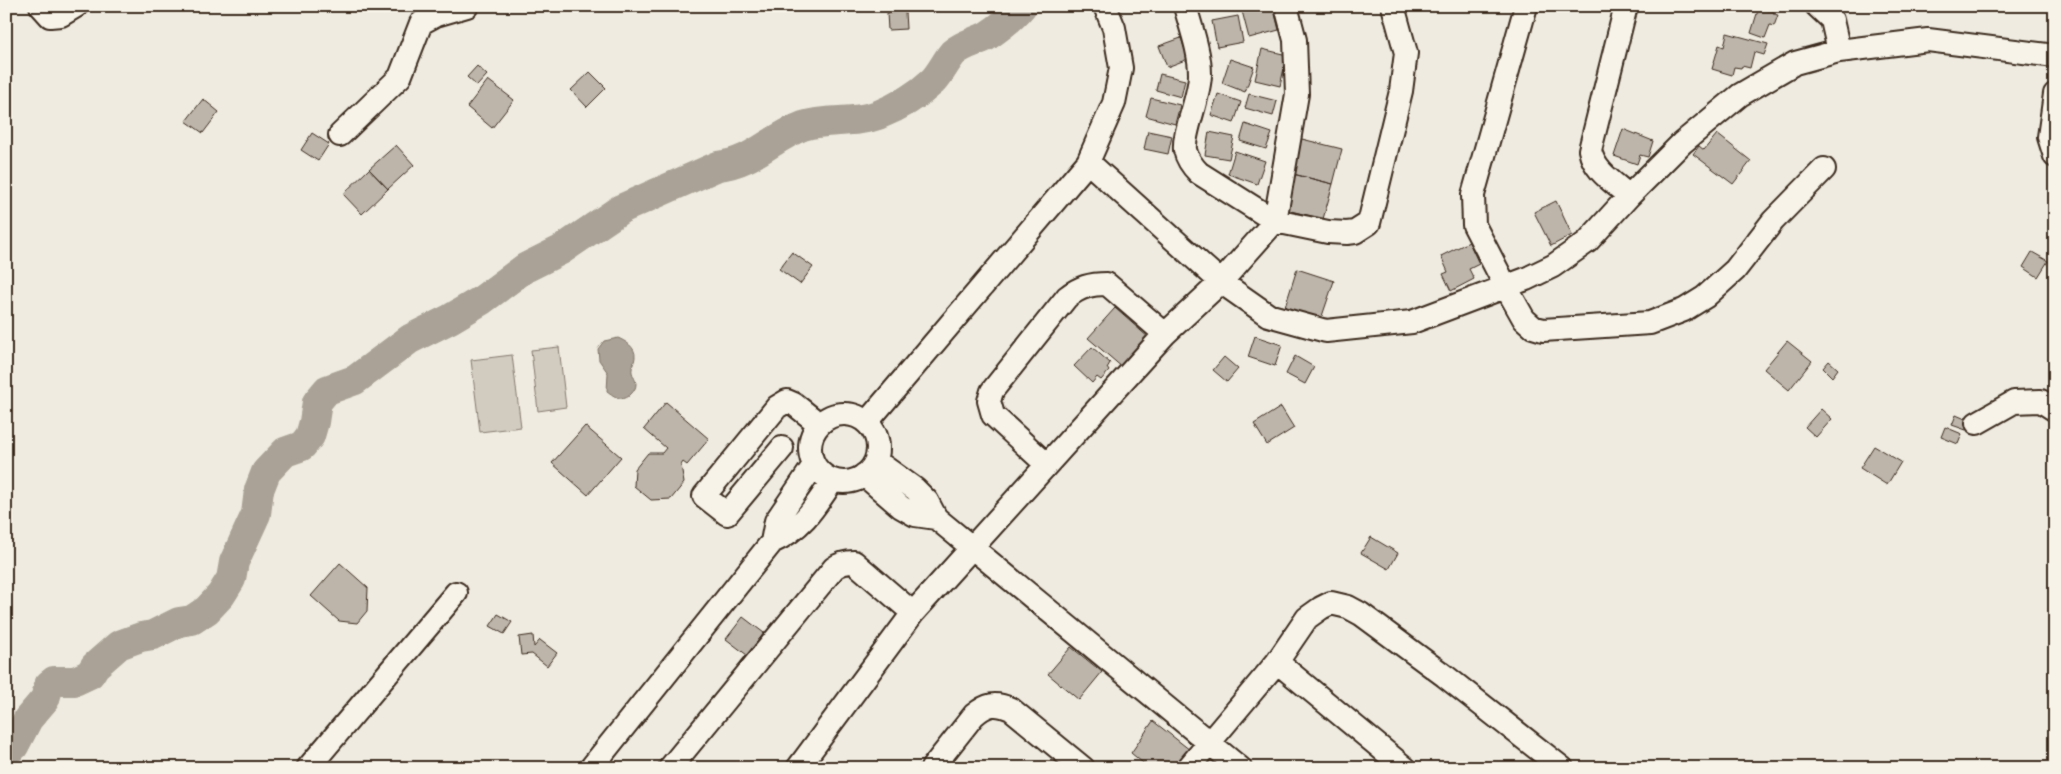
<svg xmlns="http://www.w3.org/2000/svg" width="2061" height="774" viewBox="0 0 2061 774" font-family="'Shantell Sans',sans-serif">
	<rect width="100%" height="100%" fill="#efebe0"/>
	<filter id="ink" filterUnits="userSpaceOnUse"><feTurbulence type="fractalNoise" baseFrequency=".02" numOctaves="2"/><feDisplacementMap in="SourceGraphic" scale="10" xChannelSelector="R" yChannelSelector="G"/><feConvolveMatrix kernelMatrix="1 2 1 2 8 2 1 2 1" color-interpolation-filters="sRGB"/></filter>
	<g filter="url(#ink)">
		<!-- green -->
		<path fill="#d1cbc0" stroke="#867a6f" d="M559 347 566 407 538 411 531 350Z
			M512 355 521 427 480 432 471 360Z"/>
		<!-- water -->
		<path fill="#aaa296" stroke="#7e7266" d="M618 338C625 341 636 347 635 357 635 361 632 365 632 369 631 374 636 379 636 384 636 388 634 391 631 394 623 403 615 397 607 391L608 373 599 360 598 349 604 341Z"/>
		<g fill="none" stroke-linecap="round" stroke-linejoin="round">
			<!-- river -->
			<path stroke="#aaa296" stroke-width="30" d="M6 752 14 746 28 719 45 699 49 685 54 681H75L90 674 95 666 119 645 141 637 153 635 179 622 192 620 207 610 221 595 231 579 234 562 256 514 259 490 266 472 285 452 302 446 310 436 314 422 317 402 327 390 355 380 410 339 450 319 482 300 525 268 561 250 621 209 718 166C754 162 771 138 803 126 827 118 854 124 878 115 898 107 917 96 933 81 941 73 946 61 953 53 963 44 976 42 987 36 999 28 1013 17 1022 6"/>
		</g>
		<!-- building -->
		<path fill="#bdb5aa" stroke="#3b2a1e" d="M1261 6H1273L1279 30 1249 38 1242 11Z
			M1759 7 1774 12V14L1778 15 1774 26 1770 25 1765 38 1751 33Z
			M905 12 906 29 888 30 887 13Z
			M1238 16 1243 42 1217 47 1212 21Z
			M1727 33 1768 44 1764 55 1754 52 1750 68 1742 66 1741 68 1734 67 1732 75 1712 69 1719 45 1724 47Z
			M1181 38 1188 59 1167 67 1159 46Z
			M1262 49 1287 55 1280 86 1255 80Z
			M1230 59 1254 67 1245 92 1222 83Z
			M477 66 487 75 477 86 467 77Z
			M590 72 606 88 587 107 571 90Z
			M1160 74 1185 80 1181 97 1156 90Z
			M488 80 514 100 492 128 467 107Z
			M1218 94 1241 102 1234 123 1211 115Z
			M1249 94 1277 101 1273 116 1245 108Z
			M1151 98 1180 105 1175 124 1146 116Z
			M203 99 219 112 203 133 186 121Z
			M1245 124 1272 133 1266 149 1240 141Z
			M1623 129 1653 141 1648 157 1640 155 1637 164 1614 156Z
			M1148 131 1172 136 1168 154 1144 149Z
			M1209 132 1234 137 1229 159 1205 155Z
			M312 133 329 144 318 161 301 150Z
			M1717 134 1751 161 1733 184 1693 154 1699 146 1704 150Z
			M1298 138 1342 149 1333 184 1289 173Z
			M396 145 414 165 388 189 369 169Z
			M1235 151 1265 161 1257 184 1228 174Z
			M369 169 388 189 362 214 343 194Z
			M1289 173 1333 184 1323 219 1279 208Z
			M1556 201 1572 235 1551 246 1534 212Z
			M1469 242 1479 264 1469 269 1474 279 1451 291 1443 274 1448 272 1441 256Z
			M792 252 813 267 800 284 779 269Z
			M2032 252 2048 261 2038 277 2023 267Z
			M1297 269 1334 281 1321 319 1285 307Z
			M1115 308 1149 338 1123 368 1088 338Z
			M1255 336 1282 345 1275 366 1248 357Z
			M1787 341 1812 361 1789 390 1764 369Z
			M1092 347 1110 363 1107 368 1109 371 1101 380 1097 377 1092 383 1074 366Z
			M1295 356 1314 367 1305 384 1286 374Z
			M1224 357 1238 369 1227 382 1213 370Z
			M1829 361 1838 369 1832 377 1823 368Z
			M666 402 709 439 687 465 683 462 681 465 684 483 671 499 651 500 634 486 635 469 648 453H662L666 448 644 429Z
			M1281 407 1294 428 1267 445 1254 424Z
			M1821 409 1832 419 1816 437 1805 427Z
			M1956 415 1970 421 1966 430 1952 425Z
			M585 426 621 457 588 495 552 463Z
			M1945 427 1962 434 1958 444 1941 437Z
			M1874 446 1901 462 1887 485 1860 468Z
			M1371 537 1398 553 1389 569 1361 553Z
			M340 563 368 588 367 611 357 623 339 621 311 596Z
			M498 614 512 622 504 634 490 626Z
			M743 617 764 633 747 655 726 639Z
			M533 635 534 647 540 640 557 653 547 666 532 654 521 655 519 637Z
			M1071 647 1102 672 1079 700 1048 674Z
			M1153 721 1190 750 1177 768H1149L1131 753Z"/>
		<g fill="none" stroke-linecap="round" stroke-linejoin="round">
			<!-- minor casing -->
			<g stroke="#3b2a1e" stroke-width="26">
				<path id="minor" d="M41 6 50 16 61 15 76 6
					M1185 6C1191 28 1200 52 1200 74 1200 97 1183 132 1185 150 1187 159 1193 167 1199 173L1275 221 1328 232 1347 233 1355 232 1369 223 1401 91 1406 53 1393 6
					M1526 6 1473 195 1474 225 1506 287 1524 319 1533 327 1543 330 1650 323 1684 310 1705 297 1735 270 1773 221 1824 169
					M1626 6 1590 150C1594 171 1613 182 1629 196
					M1817 6 1832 20 1839 51
					M2055 94 2049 137 2055 156
					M340 135 400 77 421 23 436 15 467 6
					M1088 162 1221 282 1268 315 1326 331 1412 322 1526 279 1553 266 1587 242 1629 196 1682 143 1740 95 1795 63 1839 51 1928 40 2055 56
					M810 448a34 34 0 1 1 68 0a34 34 0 1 1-68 0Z
					M867 422 1088 162 1114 103 1121 68 1114 28 1105 6
					M1977 423 2014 402 2041 401 2055 410
					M782 448 727 514 704 496 777 407 787 401 794 404 819 424
					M876 461 915 489 927 501 936 518 1240 768
					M1046 464 993 415 989 401 992 391 1067 297C1080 287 1090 284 1107 284L1165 334
					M864 475 901 507 915 515 936 518
					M772 542 776 521 814 465
					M1277 662 1405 768
					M308 768 456 593
					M591 768 772 542C802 529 815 507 833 480
					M670 768 834 568C841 563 846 562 854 562L913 613
					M798 768 913 613 1165 334 1221 282 1275 221 1297 94 1295 40 1286 6
					M932 768 974 715C987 704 995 702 1011 709L1083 768
					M1188 768 1277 662 1307 618 1321 608 1331 603 1348 607 1361 614 1445 676 1562 768"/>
			</g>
			<!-- minor -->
			<use href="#minor" stroke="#f7f3e8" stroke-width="22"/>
		</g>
	</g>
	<!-- margin -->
	<rect width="2061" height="774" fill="none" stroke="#f7f3e8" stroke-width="25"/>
	<rect x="12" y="12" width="2036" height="749" fill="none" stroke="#3b2a1e" stroke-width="2" filter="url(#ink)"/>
</svg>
